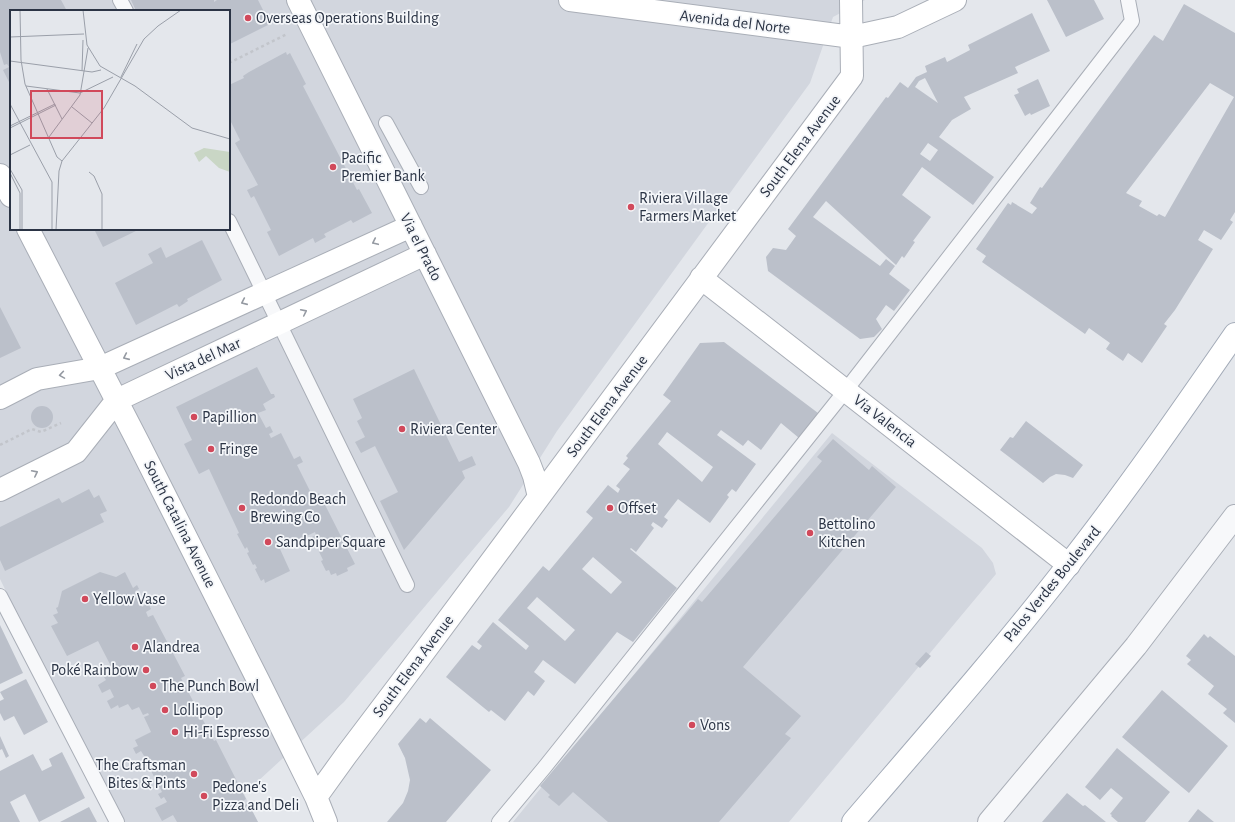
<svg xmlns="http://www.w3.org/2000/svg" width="1235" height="822" viewBox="0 0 1235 822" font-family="'Alegreya Sans',sans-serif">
	<rect width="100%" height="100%" fill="#e4e7ec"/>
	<!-- built -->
	<path fill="#d2d6de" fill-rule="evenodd" d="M0 0H865L833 17 810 83 557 431 509 507 344 702 244 794 258 822H120L0 579ZM11 11H229V229H11Z
		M832 433 982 548 993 563 996 574 789 822H513Z"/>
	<!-- building -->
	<path fill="#bbc0ca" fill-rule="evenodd" d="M0 0H61L67 11H11V86L3 70 9 67 7 64 4 65 0 52Z
		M131 0H214V2L217 0H258L270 24 230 44 229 41V11H136Z
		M1047 0H1094L1104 19 1066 37Z
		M1184 4 1235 33V212L1230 220 1233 222 1221 240 1204 230 1198 240 1213 249 1175 310 1164 324 1167 326 1142 363 1128 353 1123 361 1106 349 1110 343 1089 328 1085 334 982 262 986 256 976 249 1008 203 1011 205 1012 202 1032 214 1037 208 1030 203 1040 187 1042 188 1154 35 1163 41ZM1210 83 1234 97 1165 217 1159 214 1157 216 1139 206 1142 201 1126 193Z
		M1032 13 1050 51 1015 67 1018 73 964 97 971 109 952 120 939 137 994 177 973 205 922 167 902 195 931 217 913 241 915 242 904 258 902 256 896 265 826 201 813 217 880 266 886 259 895 266 889 274 910 290 894 311 886 305 876 319 882 329 874 337 860 339 768 271 766 257 773 248 786 250 796 236 788 229 886 97 888 98 900 82 908 88 916 77 927 72 925 66 945 57 947 62 970 50 968 45ZM925 78 938 103 915 87 919 81ZM928 143 938 150 930 161 920 154Z
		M286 52 287 55 290 53 306 84 303 86 357 190 359 189 372 213 353 223 351 220 324 234 326 237 315 243 313 238 279 256 267 232 271 230 254 196 251 198 247 190 258 185 235 143 240 140 231 122H229V85L244 78 243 76 249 72Z
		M1038 79 1050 106 1031 115 1030 113 1025 116 1014 95 1019 93 1017 89Z
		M94 229H140L103 247Z
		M202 240 222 280 187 299 188 301 179 307 177 304 136 325 115 283 153 263 148 254 161 247 166 258Z
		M0 307 21 348 0 358Z
		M724 342 818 413 799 438 781 423 761 450 748 440 743 446 721 430 717 435 756 464 736 492 732 489 727 495 729 497 710 523 678 499 664 517 668 520 662 528 653 522 651 525 654 528 636 552 631 548 630 549 677 588 633 642 617 632 575 684 543 660 534 672 545 681 534 696 528 691 505 721 491 710 489 712 446 677 472 645 479 650 482 646 477 642 493 622 526 650 529 646 498 620 543 566 549 571 593 518 586 512 608 485 618 493 620 489 616 486 630 469 623 464 628 458 626 456 671 401 663 395 700 343ZM667 432 713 467 702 482 658 444ZM593 557 622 582 611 594 582 569ZM537 597 575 630 565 641 527 608Z
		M257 367 271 394H274L275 397 263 404 266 410 258 413 266 428 270 426 273 432 269 434 271 438 281 433 294 459 300 456 303 462 297 465 313 497 319 493 355 564 347 568 348 571 337 576 336 573 331 575 329 570 326 571 321 561 323 560 312 537 316 535 315 532 280 549 290 571 265 583 264 579 261 581 255 569 257 568 255 564 253 565 247 553 249 552 247 547 245 549 237 534 239 533 209 469 199 474 184 444 192 440 176 407Z
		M414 369 459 462 472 456 476 465 462 471 465 478 404 550 380 501 398 492 375 446 361 453 355 442 365 437 357 421 362 418 353 399Z
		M31 417a11 11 0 1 1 22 0a11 11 0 1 1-22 0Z
		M1026 421 1083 465 1073 478 1065 475 1056 474 1050 477 1043 483 1000 450 1010 437 1013 438Z
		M833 439 869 470 872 466 896 487 743 667 801 716 785 734 791 738 719 822H608L573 792 559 806 548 797 550 795 540 786 698 599 702 602 822 461 817 457Z
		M89 489 94 498 99 495 107 511 100 514 104 522 5 571 0 560V527L59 498 62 503Z
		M100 572 116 577 125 572 133 588 137 585 139 589 135 591 142 607 148 603 151 609 146 612 148 617 153 615 185 676 181 678 214 741 216 740 246 799 243 801 245 805 248 803 258 822H177L173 815 162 821 155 808 167 802 164 797 161 799 158 794 162 792 148 765 143 768 140 762 146 759 141 751 136 754 133 748 138 746 135 740 151 732 144 717 149 715 148 713 143 715 139 707 132 710 128 704 119 708 118 705 111 709 107 701 114 697 110 689 102 693 98 685 106 680 104 677 114 672 98 641 67 656 51 626 58 623 53 615 58 613 56 608 58 607 62 591Z
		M0 625 23 673 0 684Z
		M1204 634 1208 638 1210 636 1235 656V723L1223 713 1227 709 1208 694 1214 686 1187 664 1191 660 1186 656Z
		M926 652 931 656 920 668 915 664Z
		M26 679 48 722 24 735 14 716 4 721 0 713V701L4 699 0 692Z
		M1162 690 1228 746 1189 793 1122 737Z
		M420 718 426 723 430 718 491 770 446 822H387L403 803 408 791 410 780 405 758 398 744Z
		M0 736 9 756 6 758 2 749 0 750Z
		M1117 748 1170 792 1145 822H1118L1111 816 1112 815 1110 814 1123 798 1111 788 1100 800 1085 787Z
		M62 752 85 798 39 822 25 794 10 802 20 822H0V771L33 754 42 771 52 766 49 759Z
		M1067 793 1083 806 1085 805 1106 822H1042Z
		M89 807 97 822H60Z
		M1198 809 1214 822H1188Z"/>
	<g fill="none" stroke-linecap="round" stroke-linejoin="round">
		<!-- lane casing -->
		<g stroke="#a9aeb7" stroke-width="16">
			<path id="lane" d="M120 0 126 11
				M386 123 421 187
				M229 221 407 585
				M0 596 117 822
				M499 822 544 768 846 390 1132 21 1128 0"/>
		</g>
		<!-- street casing -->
		<g stroke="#a9aeb7" stroke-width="24">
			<path id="street" d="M989 822 1136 646 1235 516"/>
		</g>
		<!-- secondary casing -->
		<g stroke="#a9aeb7" stroke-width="24">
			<path id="secondary" d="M298 0 529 463 534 476 539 497
				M570 0 852 37 898 27 955 0
				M0 175 11 196
				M28 229 138 442 258 680 316 797 326 822
				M701 278 1069 565
				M0 398 37 379 100 368 411 226
				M0 490 76 452 117 400 425 254
				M316 797 347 754 412 668 852 76 851 0"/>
		</g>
		<!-- primary casing -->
		<g stroke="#a3abb8" stroke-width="24">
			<path id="primary" d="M853 822C926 737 1000 653 1069 564 1127 490 1181 412 1235 334"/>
		</g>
		<!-- path -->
		<path stroke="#c2c5cb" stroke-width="2.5" stroke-dasharray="3 3" stroke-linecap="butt" d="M229 63 287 34
			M0 445 32 429 41 432 61 423"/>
		<!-- lane -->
		<use href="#lane" stroke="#f7f8fa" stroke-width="14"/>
		<!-- street -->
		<use href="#street" stroke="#f7f8fa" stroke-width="22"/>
		<!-- secondary -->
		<use href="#secondary" stroke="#fff" stroke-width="22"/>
		<!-- primary -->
		<use href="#primary" stroke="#fff" stroke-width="22"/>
	</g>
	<!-- one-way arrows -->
	<defs><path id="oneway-chevron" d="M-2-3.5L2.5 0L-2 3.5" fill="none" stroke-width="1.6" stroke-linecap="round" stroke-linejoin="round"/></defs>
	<g stroke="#959aa2">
		<use href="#oneway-chevron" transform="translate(375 242) rotate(155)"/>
		<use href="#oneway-chevron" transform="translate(244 302) rotate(156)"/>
		<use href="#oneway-chevron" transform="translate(304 312) rotate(-26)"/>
		<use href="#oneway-chevron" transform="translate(126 357) rotate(156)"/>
		<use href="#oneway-chevron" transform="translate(62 375) rotate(171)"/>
		<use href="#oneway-chevron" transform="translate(35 473) rotate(-27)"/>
	</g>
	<!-- markers -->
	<g fill="#d1495b" stroke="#f4f6f9" stroke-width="1.5">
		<circle cx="248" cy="18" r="4"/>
		<circle cx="333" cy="167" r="4"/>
		<circle cx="631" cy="207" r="4"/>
		<circle cx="194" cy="417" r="4"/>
		<circle cx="402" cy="429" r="4"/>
		<circle cx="211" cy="449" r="4"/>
		<circle cx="242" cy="508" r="4"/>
		<circle cx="610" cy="508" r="4"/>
		<circle cx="810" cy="533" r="4"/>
		<circle cx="268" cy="542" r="4"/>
		<circle cx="85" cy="599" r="4"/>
		<circle cx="135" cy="647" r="4"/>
		<circle cx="146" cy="670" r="4"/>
		<circle cx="153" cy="686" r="4"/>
		<circle cx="165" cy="710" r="4"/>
		<circle cx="692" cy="725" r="4"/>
		<circle cx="175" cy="732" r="4"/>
		<circle cx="194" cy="774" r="4"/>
		<circle cx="204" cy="796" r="4"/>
	</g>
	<g text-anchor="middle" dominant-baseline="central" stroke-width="3.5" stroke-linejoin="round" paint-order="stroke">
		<!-- poi labels -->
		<g font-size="16" fill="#2b3445" stroke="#f4f6f9" text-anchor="start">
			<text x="256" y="18">Overseas Operations Building</text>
			<text x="341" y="158">Pacific<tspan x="341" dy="18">Premier Bank</tspan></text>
			<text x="639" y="198">Riviera Village<tspan x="639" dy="18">Farmers Market</tspan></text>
			<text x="202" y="417">Papillion</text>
			<text x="410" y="429">Riviera Center</text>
			<text x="219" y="449">Fringe</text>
			<text x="250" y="499">Redondo Beach<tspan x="250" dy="18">Brewing Co</tspan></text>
			<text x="618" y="508">Offset</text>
			<text x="818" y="524">Bettolino<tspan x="818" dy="18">Kitchen</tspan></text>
			<text x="276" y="542">Sandpiper Square</text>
			<text x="93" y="599">Yellow Vase</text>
			<text x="143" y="647">Alandrea</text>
			<text x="138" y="670" text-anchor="end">Poké Rainbow</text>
			<text x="161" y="686">The Punch Bowl</text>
			<text x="173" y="710">Lollipop</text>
			<text x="700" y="725">Vons</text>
			<text x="183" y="732">Hi-Fi Espresso</text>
			<text x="186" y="765" text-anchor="end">The Craftsman<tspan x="186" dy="18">Bites &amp; Pints</tspan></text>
			<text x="212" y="787">Pedone's<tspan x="212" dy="18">Pizza and Deli</tspan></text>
		</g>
		<!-- street labels -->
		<g font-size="16" fill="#2b3445" stroke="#f4f6f9">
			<text transform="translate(735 22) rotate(7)">Avenida del Norte</text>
			<text transform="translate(800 146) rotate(-53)">South Elena Avenue</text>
			<text transform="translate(421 247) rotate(63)">Via el Prado</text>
			<text transform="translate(203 359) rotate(-25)">Vista del Mar</text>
			<text transform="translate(607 406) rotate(-53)">South Elena Avenue</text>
			<text transform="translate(885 421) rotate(38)">Via Valencia</text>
			<text transform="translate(180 524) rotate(63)">South Catalina Avenue</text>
			<text transform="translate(1052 584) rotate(-51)">Palos Verdes Boulevard</text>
			<text transform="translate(413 666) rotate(-53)">South Elena Avenue</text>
		</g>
	</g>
	<!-- overview -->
	<g transform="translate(10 10)">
		<rect width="220" height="220" fill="#e4e7ec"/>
		<path d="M194 138 220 142V162L209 158 196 146 189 152 184 143Z" fill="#c9d6c5"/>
		<path fill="none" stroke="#9a9fa9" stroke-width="1" d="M10 0 11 50 15 74 47 147 52 151M73 0 77 35 90 56 125 76 182 118 220 129M0 27 74 24M0 51 82 62 91 60M72 61 73 30M111 67 127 34M16 76 70 83 103 67M37 79 52 109M0 94 42 172V220M62 97 82 113M0 116 45 94M0 118 46 95M39 127 70 85 78 38M0 145 20 135M0 159 12 180V220M79 162 84 166 92 184V220M0 163 10 183V220M46 220 49 161 52 151 94 98 134 29 148 16 171 0"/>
		<path fill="#d1495b" fill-opacity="0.15" stroke="#d1495b" stroke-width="2" d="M21 81H92V128H21Z"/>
		<rect width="220" height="220" fill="none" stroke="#2b3445" stroke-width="2"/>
	</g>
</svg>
